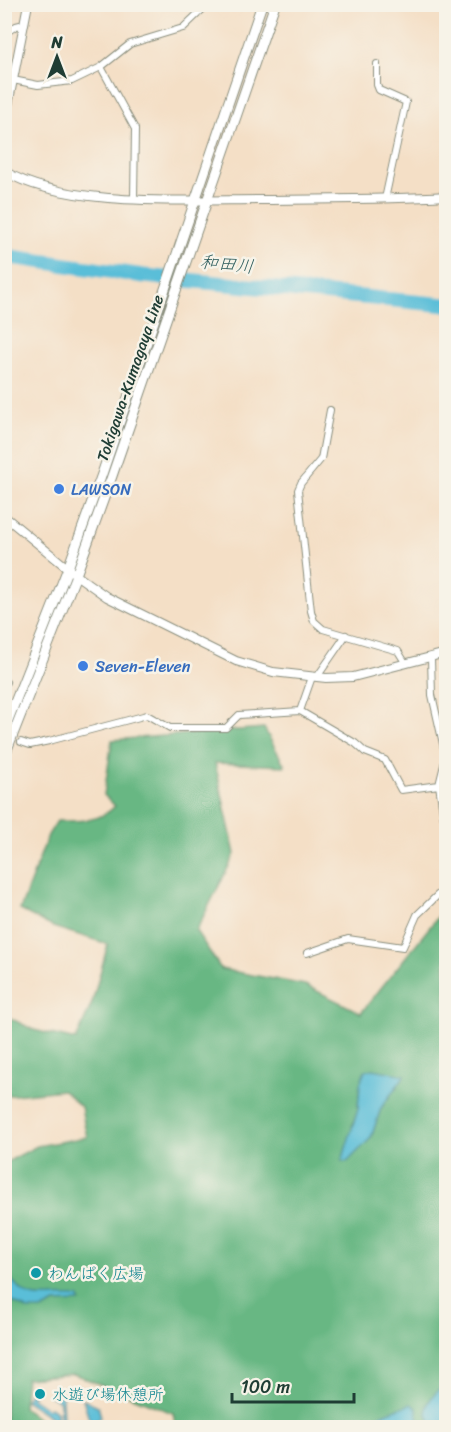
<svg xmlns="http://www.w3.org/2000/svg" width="451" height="1432" viewBox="0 0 451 1432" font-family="Sriracha,'Klee One',sans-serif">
	<rect width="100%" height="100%" fill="#f7f3e8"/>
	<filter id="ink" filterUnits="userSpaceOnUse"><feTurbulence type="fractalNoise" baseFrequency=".0167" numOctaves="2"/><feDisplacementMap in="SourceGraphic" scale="12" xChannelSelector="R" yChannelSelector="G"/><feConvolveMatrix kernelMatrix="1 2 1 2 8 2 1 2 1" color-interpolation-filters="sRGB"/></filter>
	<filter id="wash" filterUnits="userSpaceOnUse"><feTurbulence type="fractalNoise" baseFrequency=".008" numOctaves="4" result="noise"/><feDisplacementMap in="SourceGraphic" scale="24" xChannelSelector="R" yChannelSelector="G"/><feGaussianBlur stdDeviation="1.35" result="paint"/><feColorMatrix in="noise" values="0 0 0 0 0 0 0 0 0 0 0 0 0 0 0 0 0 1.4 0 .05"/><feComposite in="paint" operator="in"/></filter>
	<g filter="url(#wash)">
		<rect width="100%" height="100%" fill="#f4dfc6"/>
		<!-- forest -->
		<path fill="#68b783" stroke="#447a5c" stroke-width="1.5" fill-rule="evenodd" d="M264 728 285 766 215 763 235 854 196 931 221 969 305 985 361 1013 440 914 446 925V1158L445 1166 446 1167V1382L431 1422 446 1424V1427H416H418L376 1417 362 1421 360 1427H176L173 1413 74 1374 26 1378 23 1407 48 1427H5V1298L12 1302 41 1310 55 1303 80 1301C64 1292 47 1302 30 1296 23 1294 11 1279 5 1274V1163L37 1146 87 1137 81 1107 63 1090 5 1096 4 1015 34 1030 76 1040 92 1003 108 944 53 927 20 910 48 835 57 821C78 821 99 823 115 806L104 795 112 740ZM405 1075 381 1108 371 1138 352 1126 358 1109 360 1084Z"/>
		<!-- water -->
		<path fill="#5abed8" stroke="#3c7e86" stroke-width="1.5" d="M373 1069 405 1075 381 1108 371 1138 347 1162 342 1161 358 1109 360 1084 365 1071Z
			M5 1274C12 1280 22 1293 31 1296 47 1300 63 1294 79 1298L80 1302 55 1303 41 1310H28L5 1298Z
			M446 1382V1424L431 1422C418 1405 436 1394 446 1382Z
			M53 1391 62 1397 63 1424H55L54 1419 25 1400 29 1393 33 1395 32 1398 48 1409 50 1407 57 1412V1418L60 1419V1402L50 1396Z
			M83 1399 98 1406 101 1417 96 1421 95 1427H92Z
			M411 1404 417 1408 419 1427H360L362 1421Z"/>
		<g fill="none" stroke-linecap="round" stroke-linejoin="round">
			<!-- river -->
			<path stroke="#5abed8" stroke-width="15" d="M4 256 144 276 446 305"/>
		</g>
	</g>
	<g filter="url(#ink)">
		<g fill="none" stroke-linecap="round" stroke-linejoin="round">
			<!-- minor casing -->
			<g stroke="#8a8e7d" stroke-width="8">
				<path id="minor" d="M423 4 446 12
					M4 34 16 26 24 24
					M377 64V85L379 90 406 102 385 199
					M101 67 135 129 134 199
					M13 80 38 85 72 81 101 67 130 44 183 28 208 4
					M330 410 321 459 301 483 298 490 311 611 314 621 323 629 398 651 406 664
					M431 658 432 695 446 757 439 785 446 833
					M317 677 346 635
					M4 681 6 682 4 686
					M300 711 312 677
					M21 742 30 745 49 741 147 715 170 728H226L239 715 300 711 355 743 365 752 385 760 401 790 439 785
					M307 953 348 939 403 947 417 915 443 890 446 863"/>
			</g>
			<!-- tertiary casing -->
			<g stroke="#8a8e7d" stroke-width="10">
				<path id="tertiary" d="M4 125 28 4
					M4 171C64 208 190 200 260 200 322 199 384 200 446 196
					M4 516 76 575 107 597 236 661 273 672 326 678 353 677 446 653"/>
			</g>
			<!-- secondary casing -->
			<g stroke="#8a8e7d" stroke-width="11">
				<path id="secondary" d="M4 730 68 568 102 474 262 4
					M4 757 76 575 112 476 275 4"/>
			</g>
			<!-- minor -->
			<use href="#minor" stroke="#fff" stroke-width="6"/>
			<!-- tertiary -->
			<use href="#tertiary" stroke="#fff" stroke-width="8"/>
			<!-- secondary -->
			<use href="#secondary" stroke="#fff" stroke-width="9"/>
		</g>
	</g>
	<!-- markers -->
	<g fill="#3f7fe0" stroke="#f7f3e8" stroke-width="2">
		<circle cx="59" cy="489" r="6"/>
		<circle cx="83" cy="666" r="6"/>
	</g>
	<g fill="#0f9aa8" stroke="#f7f3e8" stroke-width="2">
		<circle cx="36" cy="1273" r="6"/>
		<circle cx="40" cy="1394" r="6"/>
	</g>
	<g text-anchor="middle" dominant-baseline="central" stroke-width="5" stroke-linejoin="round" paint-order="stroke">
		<!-- street labels -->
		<g font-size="16" fill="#1f3d34" stroke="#f7f3e8">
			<text transform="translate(130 378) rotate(-71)">Tokigawa-Kumagaya Line</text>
		</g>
		<!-- shop labels -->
		<g font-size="16" fill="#366cbe" stroke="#f7f3e8" text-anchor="start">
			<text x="71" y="489">LAWSON</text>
			<text x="95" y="666">Seven-Eleven</text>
		</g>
		<!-- culture labels -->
		<g font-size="16" fill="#0d838f" stroke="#f7f3e8" text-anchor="start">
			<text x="48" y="1273">わんぱく広場</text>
			<text x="52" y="1394">水遊び場休憩所</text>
		</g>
		<!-- water labels -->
		<g font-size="18" font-style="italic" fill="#2e5d5d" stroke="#f7f3e8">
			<text transform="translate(227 264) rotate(6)">和田川</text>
		</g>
	</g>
	<!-- margin -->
	<rect width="451" height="1432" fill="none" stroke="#f7f3e8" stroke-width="24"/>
	<!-- north arrow -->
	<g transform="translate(57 57)" stroke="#f7f3e8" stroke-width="4.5" paint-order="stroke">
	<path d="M0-4.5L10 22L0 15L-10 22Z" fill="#1f3d34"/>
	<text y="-9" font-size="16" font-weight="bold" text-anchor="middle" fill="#1f3d34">N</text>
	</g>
	<!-- scale -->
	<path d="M232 1393v9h122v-9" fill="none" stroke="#1f3d34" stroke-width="3"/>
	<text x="241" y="1393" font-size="18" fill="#1f3d34" stroke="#f7f3e8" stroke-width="4.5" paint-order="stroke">100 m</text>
</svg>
